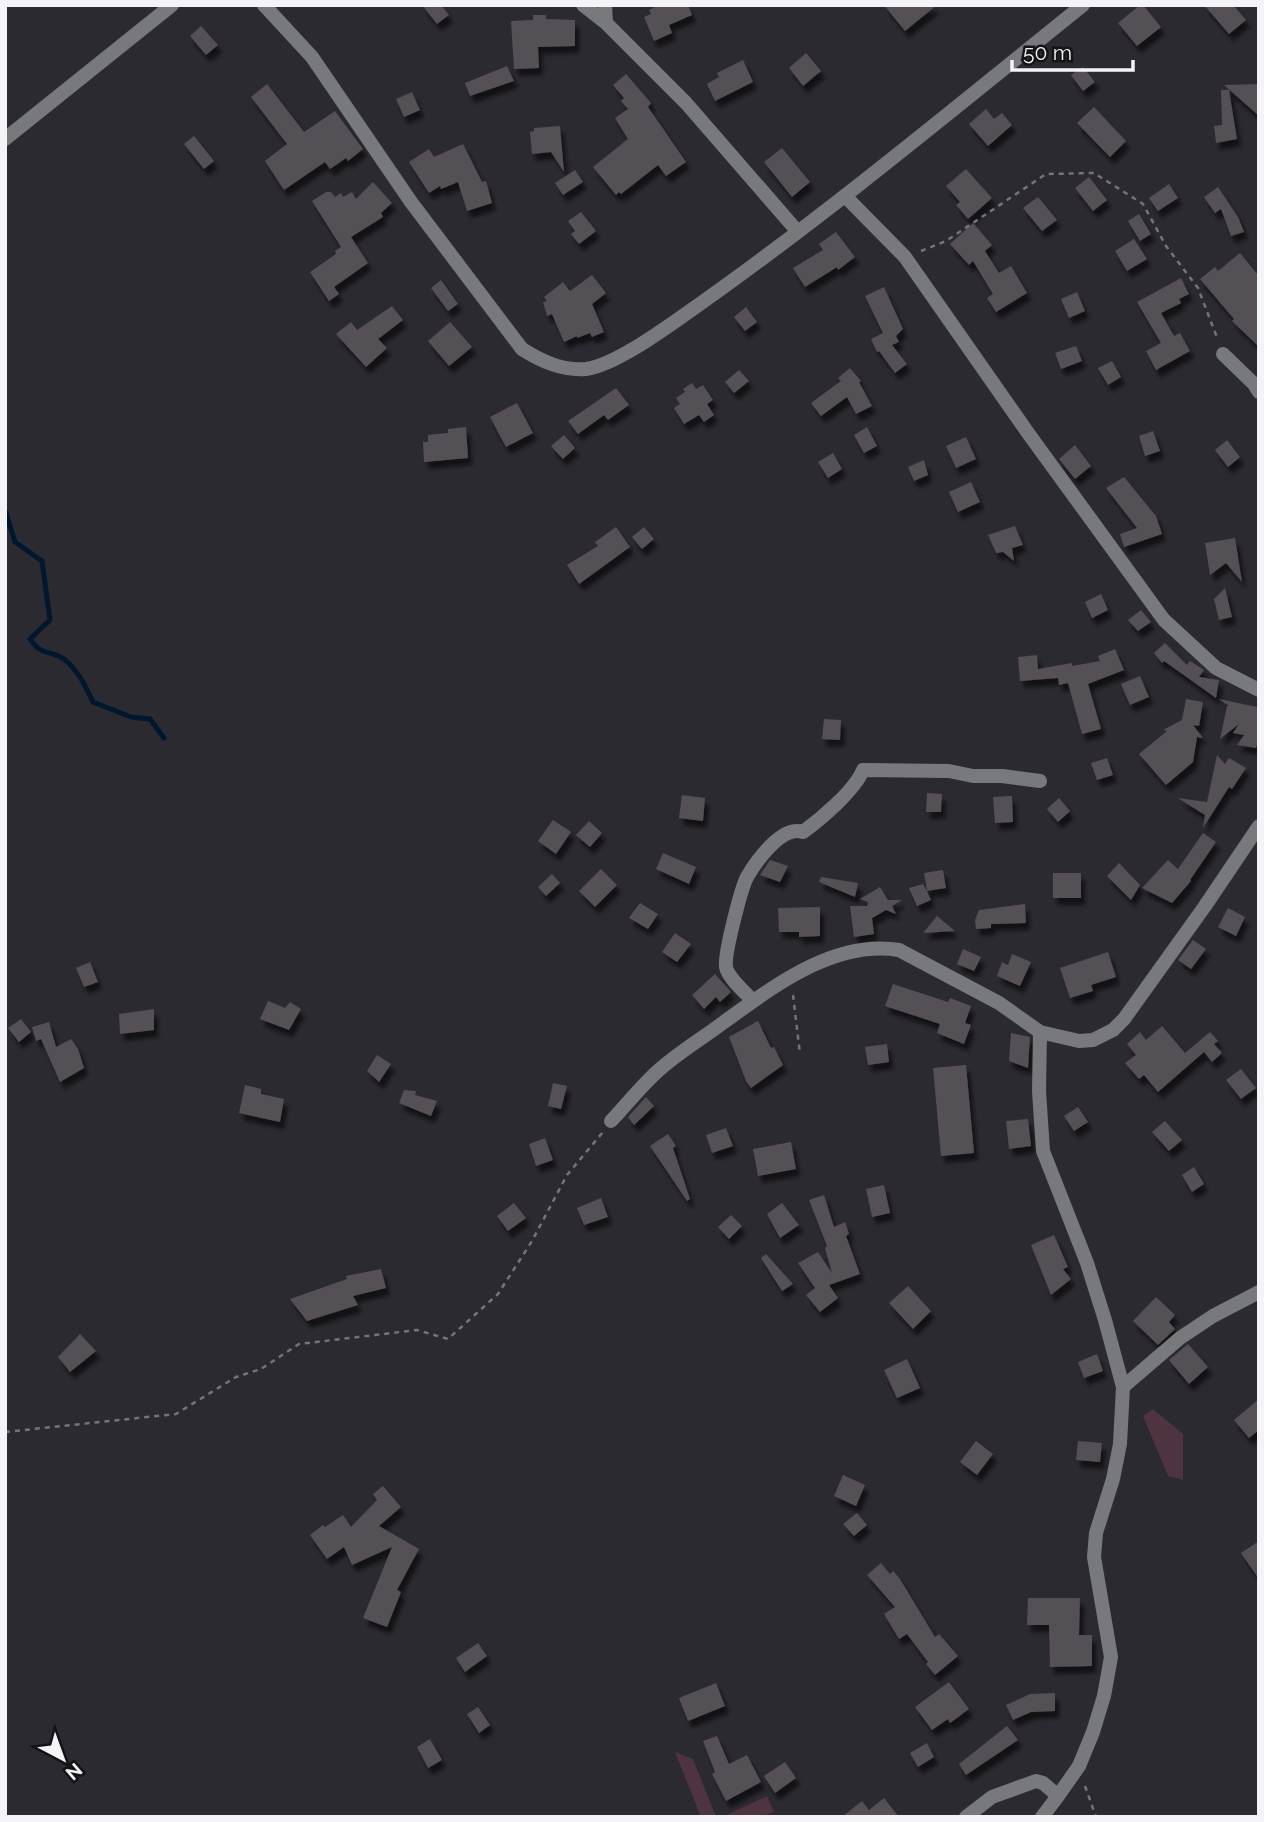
<svg xmlns="http://www.w3.org/2000/svg" width="1264" height="1822" viewBox="0 0 1264 1822" font-family="Raleway,sans-serif">
	<defs>
		<filter id="shadow"><feDropShadow dx="4" dy="7" stdDeviation="2" flood-color="#0009"/></filter>
	</defs>
	<rect width="100%" height="100%" fill="#2c2a31"/>
	<!-- green -->
	<path fill="#4e3340" d="M1153 1409 1183 1434V1480L1168 1476 1143 1416Z
		M675 1752 693 1759 716 1817H701Z
		M767 1796 774 1812 761 1817H722Z"/>
	<g fill="none" stroke-linecap="round" stroke-linejoin="round">
		<!-- stream -->
		<path stroke="#00172e" stroke-width="5" d="M5 510 15 542 42 561 50 620 30 639C42 657 49 649 64 659 78 670 86 687 93 702L131 717 150 719 164 738"/>
	</g>
	<!-- building -->
	<path fill="#554f56" filter="url(#shadow)" d="M422 5H441L449 15 437 24Z
		M659 5H688L692 15 669 25 672 33 654 41 644 17 651 14 649 10Z
		M884 5H937L905 31Z
		M1140 5H1143L1161 27 1137 46 1118 23Z
		M1204 5H1233L1246 20 1229 34Z
		M533 15H546V19L575 20V46L538 47 539 68 514 69 511 21 533 20Z
		M201 26 218 45 206 55 190 36Z
		M806 53 821 71 803 86 789 68Z
		M743 60 753 82 715 101 707 84 719 77 717 73Z
		M507 66 514 81 470 96 465 83Z
		M1083 67 1095 82 1083 91 1071 75Z
		M626 74 651 103 648 107 686 162 666 176 658 165 621 194 619 192 616 195 593 167 628 139 615 118 628 109 621 101 624 98 613 85Z
		M267 84 304 132 335 111 363 149 348 161 346 158 330 169 325 162 284 190 265 161 287 144 251 97Z
		M1259 84V116L1224 85Z
		M1221 90H1229L1237 139 1216 143 1214 126 1222 125Z
		M412 92 420 110 404 117 396 99Z
		M1094 107 1126 141 1110 157 1077 123Z
		M986 109 994 119 1002 113 1012 125 988 146 969 124Z
		M560 126 564 172 551 152 532 154 530 132 534 131V128Z
		M194 136 214 161 204 169 184 144Z
		M463 144 482 182 486 181 492 203 467 211 458 182 441 189 440 186 429 193 409 162 429 149 434 157Z
		M782 148 810 182 792 197 764 162Z
		M966 169 992 198 968 219 956 205 960 202 946 186Z
		M575 170 583 182 563 195 555 183Z
		M1089 177 1107 200 1093 211 1075 188Z
		M373 182 392 203 381 213 383 217 351 237 368 263 334 287 339 294 329 301 310 272 336 254 335 251 341 247 312 201 326 192H331L335 197 341 193 343 197 352 192 356 199Z
		M1169 184 1178 198 1158 211 1149 198Z
		M1218 187 1238 217 1244 232 1231 236 1221 209 1215 213 1204 197Z
		M1038 197 1057 220 1042 231 1023 208Z
		M581 212 596 231 579 244 571 234 575 231 568 221Z
		M1139 214 1151 234 1140 241 1128 221Z
		M973 223 992 245 985 251 999 273 1011 266 1027 293 996 312 987 298 993 294 973 261 969 265 950 244Z
		M836 232 855 257 838 270 837 267 805 287 793 268 823 250 819 244Z
		M1134 239 1147 259 1127 271 1115 251Z
		M1240 253 1259 276V347L1232 321 1234 319 1200 279 1215 267 1218 271Z
		M592 275 606 293 592 304 604 332 592 337 590 333 577 338V336L564 342 552 314 547 316 543 302 547 301 544 297 563 282 570 291Z
		M1181 278 1189 294 1179 299 1181 303 1161 313 1174 336 1180 333 1190 351 1156 370 1146 351 1161 343 1137 302Z
		M441 280 458 304 448 311 431 288Z
		M884 287 903 329 896 336 899 342 892 345 907 364 895 373 879 351 877 352 871 339 883 333 865 296Z
		M1077 292 1085 311 1069 318 1061 299Z
		M392 306 403 320 378 339 387 348 366 367 336 334 351 322 357 330Z
		M746 307 757 322 745 331 734 317Z
		M450 322 472 347 449 366 428 341Z
		M1076 346 1082 361 1061 369 1055 353Z
		M1112 361 1121 377 1108 385 1098 368Z
		M850 368 861 381 859 382 872 406 856 414 847 397 821 416 811 403 841 381 838 378Z
		M739 370 749 381 734 393 725 382Z
		M692 383 696 389 703 385 713 400 707 404 714 415 704 422 699 415 684 424 674 408 680 404 676 398 685 392 683 389Z
		M616 388 629 405 608 420 604 415 578 434 568 421Z
		M517 403 533 433 506 447 490 417Z
		M466 427 468 458 424 462 423 442H428V435L448 433V429Z
		M867 427 877 446 864 453 854 435Z
		M1153 431 1160 451 1145 456 1139 436Z
		M564 435 575 448 563 459 551 446Z
		M966 437 976 459 956 468 946 446Z
		M1227 440 1240 457 1228 467 1215 450Z
		M1075 445 1091 466 1075 479 1059 459Z
		M833 453 842 469 828 478 818 462Z
		M924 460 928 475 914 481 908 467Z
		M1124 477 1156 516 1162 534 1124 547 1120 534 1137 528 1106 488Z
		M971 482 980 502 958 512 949 492Z
		M1015 526 1023 545 1012 548 1014 561 1003 552 996 553 988 535Z
		M616 527 630 547 579 584 567 565 598 546 595 542Z
		M644 527 654 539 642 549 632 537Z
		M1235 538 1242 582 1226 563 1210 575 1205 543Z
		M1225 588 1232 617 1219 620 1214 599Z
		M1101 594 1108 610 1092 618 1085 602Z
		M1141 610 1151 622 1138 631 1128 620Z
		M1165 643 1187 665 1190 661 1204 670 1199 677 1219 680 1216 698 1164 661 1162 663 1154 653Z
		M1115 649 1124 670 1088 684 1101 729 1082 734 1068 683 1059 685 1058 678 1020 681 1018 657 1037 655 1038 669 1072 663V666L1100 661 1098 656Z
		M1140 676 1149 697 1130 705 1121 684Z
		M1186 699 1203 702 1199 726 1193 725 1203 738 1197 737 1193 762 1166 785 1139 754 1167 731 1163 730 1182 720Z
		M1219 699 1257 707 1259 738 1256 748 1237 745 1244 735 1233 733 1239 724 1220 739 1227 706H1229Z
		M824 719 841 720 840 740 822 739Z
		M1217 755 1225 764 1229 758 1246 768 1232 789 1229 787 1203 828 1205 815 1178 798 1207 802Z
		M1107 758 1113 775 1097 780 1091 763Z
		M927 793 942 794 941 812H926Z
		M682 795 705 798 703 821 679 818Z
		M1012 796 1013 822 995 823 993 797Z
		M1059 798 1070 811 1058 822 1047 809Z
		M553 820 571 832 556 854 538 841Z
		M589 821 602 833 590 847 576 835Z
		M1203 833 1216 842 1190 880 1191 881 1172 903 1142 888 1168 860 1178 869Z
		M663 853 696 867 689 884 656 869Z
		M770 860 788 866 780 882 760 875Z
		M1119 863 1140 885 1131 900 1107 876Z
		M601 869 617 885 595 907 579 891Z
		M943 870 946 888 927 891 931 900 917 906 909 888 923 884 927 891 924 873Z
		M1053 873H1081V898H1053Z
		M552 874 560 883 546 896 538 887Z
		M821 877 858 883 855 897 819 882Z
		M880 887 888 900H902L892 906 896 914 886 910 872 918 874 934 854 937 850 906H867L868 902 860 899Z
		M640 903 658 914 648 929 629 918Z
		M1025 904 1026 923 991 924V928L976 929 975 920 979 910Z
		M820 907V936L799 937V932H779L778 908Z
		M1228 908 1245 917 1236 936 1218 927Z
		M937 916 955 931 923 933Z
		M675 933 691 944 677 962 662 952Z
		M1193 940 1206 949 1191 969 1178 960Z
		M963 949 981 957 974 971 957 964Z
		M1108 952 1116 977 1091 985 1093 991 1070 998 1060 968Z
		M1012 954 1031 962 1020 986 997 976 1002 962 1008 965Z
		M90 962 98 982 84 987 76 968Z
		M715 974 731 992 720 1002 716 997 704 1009 692 995Z
		M893 984 948 1002 950 998 971 1006 965 1023 971 1025 964 1044 937 1033 940 1024 885 1006Z
		M268 1001 285 1008 290 1002 301 1009 289 1030 260 1019Z
		M154 1009V1030L120 1034 119 1014Z
		M21 1019 31 1032 19 1042 8 1028Z
		M758 1021 771 1048 774 1047 783 1065 751 1088 746 1081 729 1037Z
		M49 1022 56 1047 71 1039 78 1049 84 1068 60 1082 41 1039 36 1041 32 1027Z
		M1162 1026 1185 1053 1210 1032 1218 1041 1214 1044 1222 1053 1212 1062 1204 1052 1158 1092 1144 1075 1139 1079 1125 1063 1136 1055 1127 1044 1140 1032 1146 1040Z
		M1011 1033 1030 1037 1028 1068 1009 1061Z
		M887 1044 889 1062 868 1065 865 1047Z
		M377 1055 391 1064 379 1082 367 1071Z
		M966 1065 974 1153 941 1156 933 1068Z
		M1241 1069 1256 1088 1241 1099 1226 1080Z
		M553 1083 567 1086 561 1109 548 1106Z
		M245 1085 261 1089V1094L284 1099 280 1122 239 1113Z
		M404 1090 416 1091 415 1095 437 1101 431 1116 399 1103Z
		M646 1097 654 1106 634 1125 628 1117Z
		M1078 1107 1088 1122 1074 1131 1064 1116Z
		M1028 1119 1031 1146 1009 1149 1006 1121Z
		M1165 1121 1182 1140 1169 1151 1152 1132Z
		M726 1128 733 1146 712 1153 706 1135Z
		M668 1134 676 1146 673 1148 690 1199 687 1201 650 1146Z
		M545 1138 553 1160 536 1166 529 1144Z
		M791 1142 796 1169 758 1176 753 1149Z
		M1194 1167 1204 1184 1192 1192 1182 1175Z
		M884 1185 890 1213 872 1217 866 1189Z
		M824 1195 834 1227 845 1222 849 1234 846 1236 860 1274 829 1285 838 1298 820 1312 806 1295 815 1288 798 1263 818 1252 832 1273 825 1248 827 1246 809 1200Z
		M601 1198 608 1217 584 1225 577 1208Z
		M514 1203 526 1218 508 1231 497 1216Z
		M782 1203 799 1225 780 1238 767 1214Z
		M731 1215 742 1226 729 1239 718 1227Z
		M1054 1235 1068 1267 1063 1269 1071 1279 1051 1295 1031 1245Z
		M766 1254 793 1284 782 1291 761 1258Z
		M381 1269 386 1288 353 1296 358 1305 307 1321 290 1299 347 1279 346 1276Z
		M908 1286 931 1311 913 1329 889 1303Z
		M1156 1297 1175 1315 1169 1322 1175 1329 1158 1345 1133 1321Z
		M80 1334 96 1351 70 1372 58 1357Z
		M1188 1344 1208 1367 1189 1384 1169 1360Z
		M1097 1354 1103 1371 1084 1378 1078 1362Z
		M907 1359 920 1388 897 1398 884 1370Z
		M1259 1399V1430L1249 1438 1234 1420Z
		M976 1441 993 1454 977 1475 960 1462Z
		M1078 1441 1102 1443 1100 1462 1076 1460Z
		M843 1475 865 1485 856 1506 834 1496Z
		M383 1486 401 1507 379 1526 419 1549 397 1590 401 1592 387 1627 363 1618 392 1547 352 1565 344 1547 327 1559 310 1535 323 1525 325 1527 343 1515 351 1527 377 1500 373 1494Z
		M857 1513 867 1525 854 1536 843 1524Z
		M1259 1541V1579L1241 1553Z
		M881 1563 890 1574 893 1571 900 1579 935 1637 939 1634 958 1656 935 1675 926 1664 928 1662 907 1634 899 1639 884 1614 895 1607 867 1575Z
		M1028 1598H1080L1079 1635H1092V1666L1050 1667 1049 1625H1027Z
		M478 1643 487 1656 465 1672 456 1658Z
		M949 1682 969 1709 950 1723 948 1719 932 1730 915 1707Z
		M716 1683 725 1706 688 1721 679 1698Z
		M1055 1693V1711L1031 1712 1013 1720 1006 1705 1030 1694Z
		M478 1707 490 1725 479 1733 467 1714Z
		M1007 1726 1018 1740 966 1775 959 1764Z
		M717 1736 729 1764 747 1755 761 1782 726 1801 712 1774 715 1772 703 1741Z
		M430 1739 442 1760 428 1768 417 1747Z
		M927 1743 934 1757 918 1767 910 1753Z
		M785 1762 796 1778 775 1793 764 1776Z
		M884 1798 899 1817H842L862 1801 869 1810Z"/>
	<g fill="none" stroke-linecap="round" stroke-linejoin="round">
		<!-- path -->
		<path stroke="#76747a" stroke-width="2.5" stroke-dasharray="5 5" stroke-linecap="butt" d="M921 251 946 241 1046 174 1094 173 1143 204 1166 246 1198 288 1218 340
			M793 995 800 1054
			M5 1432 176 1414 236 1377 261 1369 299 1344 417 1330 448 1339 498 1294 532 1241 567 1175 603 1132
			M1085 1786 1096 1817"/>
		<!-- street -->
		<path stroke="#78797d" stroke-width="14" d="M264 5 312 57 411 202 522 349C541 361 562 371 586 369 617 365 671 324 697 306 830 212 956 107 1083 5
			M583 5 606 23 686 103 798 232
			M605 5 606 23
			M5 139 172 5
			M845 196 905 257 1028 433 1164 620 1216 668 1259 690
			M1223 354 1254 384 1259 392
			M753 1001C745 992 728 978 726 967 724 954 741 889 747 877 757 860 782 825 803 832 821 819 855 790 863 770L949 771 973 776H1002L1040 781
			M1040 1032 1039 1091 1043 1151 1087 1263 1105 1320 1123 1387 1120 1444 1113 1479 1096 1533 1094 1557 1111 1657 1104 1696 1093 1732 1079 1766 1058 1796
			M611 1121C627 1104 642 1085 659 1070 679 1052 703 1038 724 1022 774 986 835 939 899 950L999 1003 1040 1032 1079 1041 1093 1040 1113 1030 1124 1019 1205 906 1259 826
			M1123 1387 1180 1338 1213 1316 1259 1292
			M966 1817 992 1797 1036 1781 1043 1783 1058 1796 1042 1817"/>
	</g>
	<!-- border -->
	<rect width="1264" height="1822" fill="none" stroke="#f4f3f8" stroke-width="14"/>
	<!-- north arrow -->
	<g transform="translate(63 1759) rotate(139)" stroke="#141316" stroke-width="5" paint-order="stroke">
	<path d="M0-5L12 26L0 18L-12 26Z" fill="#f4f3f8"/>
	<text y="-10" font-size="19" font-weight="bold" text-anchor="middle" fill="#f4f3f8">N</text>
	</g>
	<!-- scale -->
	<path d="M1012 60v10h121v-10" fill="none" stroke="#f4f3f8" stroke-width="3.5"/>
	<text x="1023" y="60" font-size="21" fill="#f4f3f8" stroke="#141316" stroke-width="5" paint-order="stroke">50 m</text>
</svg>
